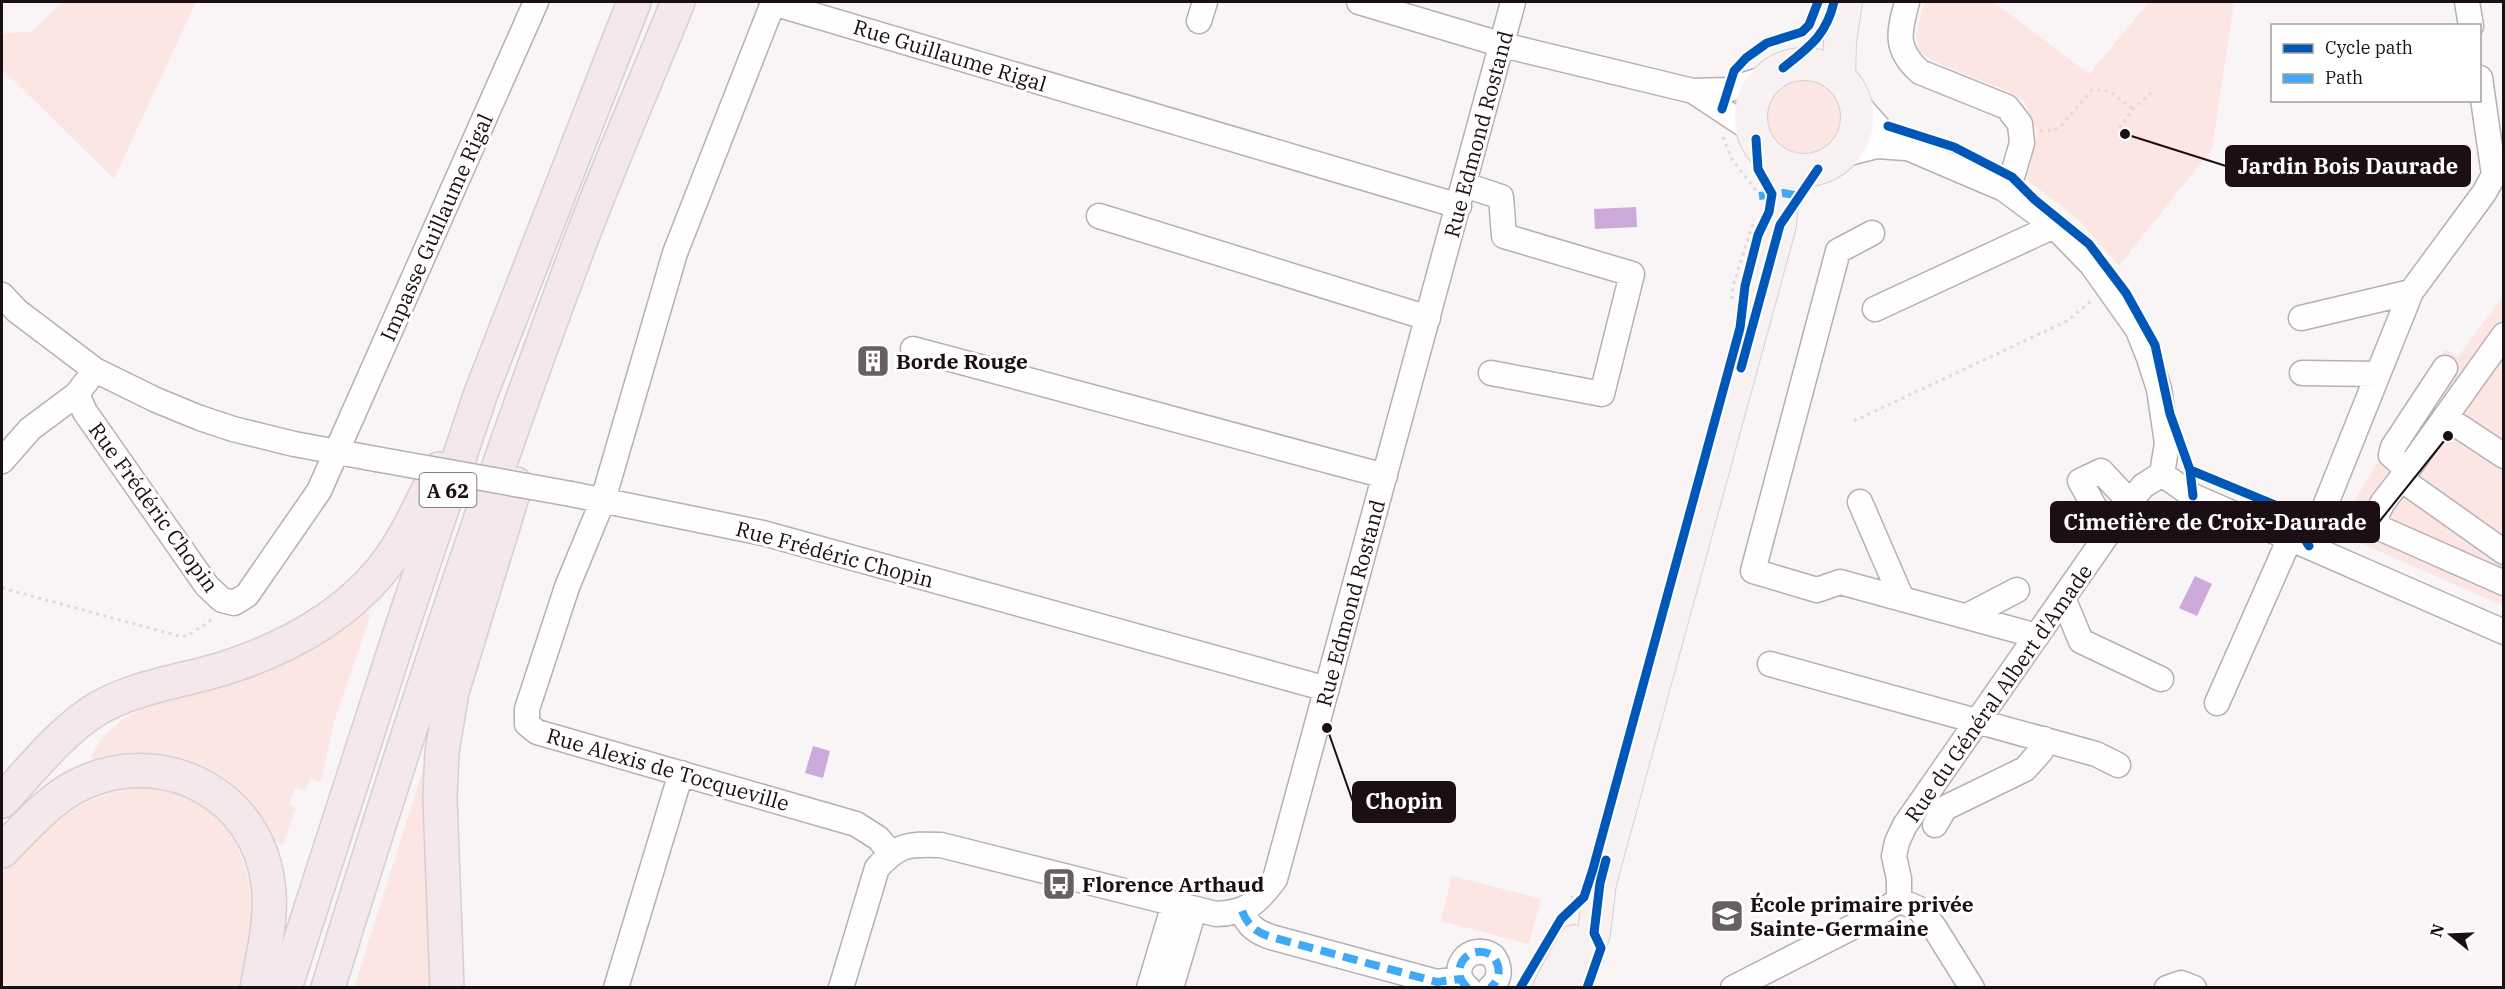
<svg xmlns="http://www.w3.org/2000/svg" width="2505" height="989" viewBox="0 0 2505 989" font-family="'IBM Plex Serif',serif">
	<rect width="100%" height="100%" fill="#f9f5f7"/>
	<!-- green -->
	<path fill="#fbe6e3" d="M62 2H196L114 179 2 69V33L31 32Z
		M1924 2H1994L2089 74 2149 2H2234L2212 149 2119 266 2079 220 2027 180 2037 131 2025 102 2008 91 1942 65 1919 52 1916 34Z
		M1761 118a44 44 0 1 1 88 0a44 44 0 1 1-88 0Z
		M2503 296V606L2338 533 2346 515 2445 349 2458 357Z
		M359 612H365L370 616 334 722 321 782 310 779 305 791 295 788 289 805 296 808 285 840 282 845C270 841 264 823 256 813 250 805 244 796 236 788 208 761 164 749 125 754 114 755 104 759 94 762L91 758C118 694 209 694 266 672 301 659 330 636 359 612Z
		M431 744 435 987 354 988Z
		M145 787C173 789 199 800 219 821 262 867 252 930 247 987H8L2 981V873C43 829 82 791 145 787Z
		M1452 876 1541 899 1529 944 1441 921Z"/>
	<!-- water -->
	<path fill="#cbaadb" d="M1636 207 1637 227 1595 229 1594 209Z
		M2195 576 2212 584 2197 616 2179 608Z
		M813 746 830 751 823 778 805 773Z"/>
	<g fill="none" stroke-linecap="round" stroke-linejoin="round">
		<!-- minor casing -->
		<g stroke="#b7afb2" stroke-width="27">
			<path id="minor" d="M1359 2 1503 45 1693 91 1727 90 1767 78
				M1907 2C1899 32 1894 49 1920 72L2007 107 2020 124 2022 143 2012 177 2004 189
				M2467 2 2471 26
				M1199 21 1205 2
				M1693 91 1752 130
				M1855 101 1883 133 1908 148 2004 189 2054 226 2092 265 2138 330 2149 358 2159 389 2167 443 2162 474 2193 496 2504 632
				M1842 155 1877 146 1905 148
				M1465 185 1501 197 1504 236 1632 274 1602 394 1491 373
				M1099 216 1428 318
				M1872 233 1838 251 1753 571 1817 590 1840 582 2037 636
				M2 295 17 311 95 370 156 400 200 418 233 429 294 444 376 459
				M1875 309 2054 226
				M2301 318 2411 292
				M2504 335 2401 479 2504 552
				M913 349 1385 476
				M95 370 77 394 85 412 207 586 222 600 234 603 247 595 319 491 536 2
				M2302 373 2378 374
				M2445 417 2504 456
				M2 461 30 429 77 394
				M2408 470 2391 455 2393 447 2445 368
				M2401 479 2383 502 2377 514V523L2382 529 2504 583
				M571 494 763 533 1327 689
				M1860 502 1902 599
				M2109 533 2080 481 2101 471 2130 502
				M2309 546 2411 292 2484 193 2494 175 2480 78
				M2063 598 2081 641 2161 679
				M1967 616 2017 590
				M1770 664 2096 754 2118 765
				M2217 703 2290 538
				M1935 825 1945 808 2025 769 2041 751 2044 739
				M891 853 878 838 856 824 537 732 527 724V709L567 587 603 500 675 253 773 3 1459 206
				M1899 900V879L1894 856 1897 842 1905 825 2130 502 2143 486 2162 474
				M1899 900 1919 909 1934 927 1972 988
				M1242 911C1248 926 1256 932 1271 937L1437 982 1461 979
				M616 988 681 773
				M841 988 877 868C900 843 909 844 941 845L1216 914C1247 913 1257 903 1275 879L1513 2
				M1149 988 1174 904
				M1171 988 1194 910
				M1468 988C1446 970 1470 941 1493 956 1501 967 1501 979 1490 988
				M1733 988 1876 915 1899 900
				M2167 988 2181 983 2194 988"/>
		</g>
		<!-- major casing -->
		<g stroke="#d4d0d1" stroke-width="34">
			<path id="major" d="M1751 117a53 53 0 1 1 106 0a53 53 0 1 1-106 0Z
				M1839 76 1840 42 1846 2
				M1549 988 1574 941
				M1575 988 1594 933 1600 883 1780 225 1783 193 1781 165"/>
		</g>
		<!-- highway casing -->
		<g stroke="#d4d0d1" stroke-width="36">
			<path id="highway" d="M2 801C31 770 60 732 97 709 138 685 187 681 231 666 288 647 341 618 380 572 405 542 421 503 439 469
				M2 851C28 825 54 793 90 780 170 749 257 797 268 883 273 918 263 954 257 988
				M285 988 402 627 481 393 634 2
				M328 988C405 738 487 490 579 245 610 163 645 83 678 2
				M447 988 440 798 442 752 452 692 516 484"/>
		</g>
		<!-- path -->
		<path stroke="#dcdadb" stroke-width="3" stroke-dasharray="3 4.5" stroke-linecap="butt" d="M1740 63C1748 55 1757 47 1768 42 1784 36 1797 37 1809 25L1816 30
			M2119 128 2133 109 2152 92
			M2040 131 2055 130 2063 124 2092 90 2109 91 2133 109
			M1723 137 1731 158 1757 192
			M1732 299 1733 286 1754 219
			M1854 421 2067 321 2091 301
			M2 588 179 636H187L213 619
			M1565 919 1572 896"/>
		<!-- minor -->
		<use href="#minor" stroke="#fefefe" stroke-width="24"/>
		<!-- major -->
		<use href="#major" stroke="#f7f1f2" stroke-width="32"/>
		<!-- highway -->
		<use href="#highway" stroke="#f4e8ea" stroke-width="33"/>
		<!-- minor-bridge casing -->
		<g stroke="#b7afb2" stroke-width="27" stroke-linecap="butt">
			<path id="minor-bridge" d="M376 459 571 494"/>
		</g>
		<!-- minor-bridge -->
		<use href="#minor-bridge" stroke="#fefefe" stroke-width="24"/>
		<!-- quiet -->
		<path stroke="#3fa9f5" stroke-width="8" stroke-dasharray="15 8" stroke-linecap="butt" d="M1759 196 1783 193 1800 196
			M1242 911C1248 926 1256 932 1271 937L1437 982 1461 979
			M1468 988C1446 970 1470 941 1493 956 1501 967 1501 979 1490 988"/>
		<!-- cycleway casing -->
		<g stroke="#fff" stroke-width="13">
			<path id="cycleway" d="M1783 68C1809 47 1826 36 1834 2
				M1722 109 1734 71 1746 58 1767 43 1802 32 1809 25 1818 2
				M1888 126 1954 147 2012 177 2035 200 2089 244 2126 293 2155 345 2170 414 2190 470
				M1741 368 1780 225 1818 169
				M2193 496 2190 470 2287 510 2309 546
				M1520 988 1561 919 1584 897 1593 869 1740 328 1745 286 1758 235 1769 212 1772 194 1758 169 1756 139
				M1587 988 1601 948 1594 933 1600 883 1606 860"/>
		</g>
		<!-- cycleway -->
		<use href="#cycleway" stroke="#0057b8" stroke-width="9"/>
	</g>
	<!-- icons -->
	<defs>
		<g id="building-square" transform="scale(1.725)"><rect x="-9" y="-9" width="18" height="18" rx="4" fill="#695f63" stroke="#fff"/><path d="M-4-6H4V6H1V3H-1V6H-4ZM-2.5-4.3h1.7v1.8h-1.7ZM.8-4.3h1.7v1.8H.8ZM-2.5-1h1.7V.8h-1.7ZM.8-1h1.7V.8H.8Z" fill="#fff"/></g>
		<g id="bus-square" transform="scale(1.725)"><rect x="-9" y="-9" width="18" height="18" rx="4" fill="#695f63" stroke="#fff"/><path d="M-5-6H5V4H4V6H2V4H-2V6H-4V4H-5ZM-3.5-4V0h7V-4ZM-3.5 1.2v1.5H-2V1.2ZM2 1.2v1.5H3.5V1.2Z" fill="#fff"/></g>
		<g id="school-square" transform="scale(1.725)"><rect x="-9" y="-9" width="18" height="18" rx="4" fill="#695f63" stroke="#fff"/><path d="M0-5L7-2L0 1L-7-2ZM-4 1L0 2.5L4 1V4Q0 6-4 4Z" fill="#fff"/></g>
	</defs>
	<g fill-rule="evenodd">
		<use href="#building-square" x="873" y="361"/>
		<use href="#bus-square" x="1059" y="884"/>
		<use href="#school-square" x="1727" y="916"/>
	</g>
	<g text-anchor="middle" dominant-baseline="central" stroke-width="6" stroke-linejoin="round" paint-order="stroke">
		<!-- shield labels -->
		<rect fill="#fff" stroke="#5f565a" stroke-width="1.5" x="419.5" y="473" width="57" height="34" rx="4.5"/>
		<g font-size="20" font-weight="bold" fill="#1b0e14">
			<text x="448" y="490">A 62</text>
		</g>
		<!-- street labels -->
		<g font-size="21" fill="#1b0e14" stroke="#fff">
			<text transform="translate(950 55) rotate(17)">Rue Guillaume Rigal</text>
			<text transform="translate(1478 134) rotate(-75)">Rue Edmond Rostand</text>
			<text transform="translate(436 227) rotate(-66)">Impasse Guillaume Rigal</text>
			<text transform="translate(154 507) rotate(54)">Rue Frédéric Chopin</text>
			<text transform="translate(835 554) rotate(15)">Rue Frédéric Chopin</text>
			<text transform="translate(1350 603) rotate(-75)">Rue Edmond Rostand</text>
			<text transform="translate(1998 693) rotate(-55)">Rue du Général Albert d'Amade</text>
			<text transform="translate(668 769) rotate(16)">Rue Alexis de Tocqueville</text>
		</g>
		<!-- poi labels -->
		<g font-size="21" font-weight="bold" fill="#1b0e14" stroke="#fff" text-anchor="start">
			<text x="896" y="361">Borde Rouge</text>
			<text x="1082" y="884">Florence Arthaud</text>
			<text x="1750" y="904">École primaire privée<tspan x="1750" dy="24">Sainte-Germaine</tspan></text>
		</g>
	</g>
	<!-- callouts -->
	<path fill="none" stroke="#1b0e14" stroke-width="2" d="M2125 134L2226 166M2448 436L2379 522M1327 728L1353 802"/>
	<g fill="#1b0e14" stroke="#fff" stroke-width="2">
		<circle cx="2125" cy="134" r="6"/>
		<circle cx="2448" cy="436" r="6"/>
		<circle cx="1327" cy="728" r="6"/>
	</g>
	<g fill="#1b0e14" stroke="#1b0e14" stroke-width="2">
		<rect x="2226" y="146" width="244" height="40" rx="6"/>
		<rect x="2051" y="502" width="328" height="40" rx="6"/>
		<rect x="1353" y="782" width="102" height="40" rx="6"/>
	</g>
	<g font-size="22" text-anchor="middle" font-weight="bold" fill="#fff">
		<text x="2348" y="174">Jardin Bois Daurade</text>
		<text x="2215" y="530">Cimetière de Croix-Daurade</text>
		<text x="1404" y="809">Chopin</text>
	</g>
	<!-- border -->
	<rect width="2505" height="989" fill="none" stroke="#1b0e14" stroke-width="6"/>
	<!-- legend -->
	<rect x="2271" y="24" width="210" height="78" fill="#ffffff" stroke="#a49fa1" stroke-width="1.5"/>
	<rect x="2283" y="44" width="30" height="9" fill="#0057b8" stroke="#a49fa1" stroke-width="1.5"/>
	<text x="2325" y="54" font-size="18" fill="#1b0e14">Cycle path</text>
	<rect x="2283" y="74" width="30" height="9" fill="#3fa9f5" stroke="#a49fa1" stroke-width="1.5"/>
	<text x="2325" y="84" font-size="18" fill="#1b0e14">Path</text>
	<!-- north arrow -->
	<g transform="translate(2451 935) rotate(288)" stroke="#ffffff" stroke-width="4.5" paint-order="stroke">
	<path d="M0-4.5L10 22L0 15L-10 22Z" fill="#1b0e14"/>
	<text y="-9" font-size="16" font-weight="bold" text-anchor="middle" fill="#1b0e14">N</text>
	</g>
</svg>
